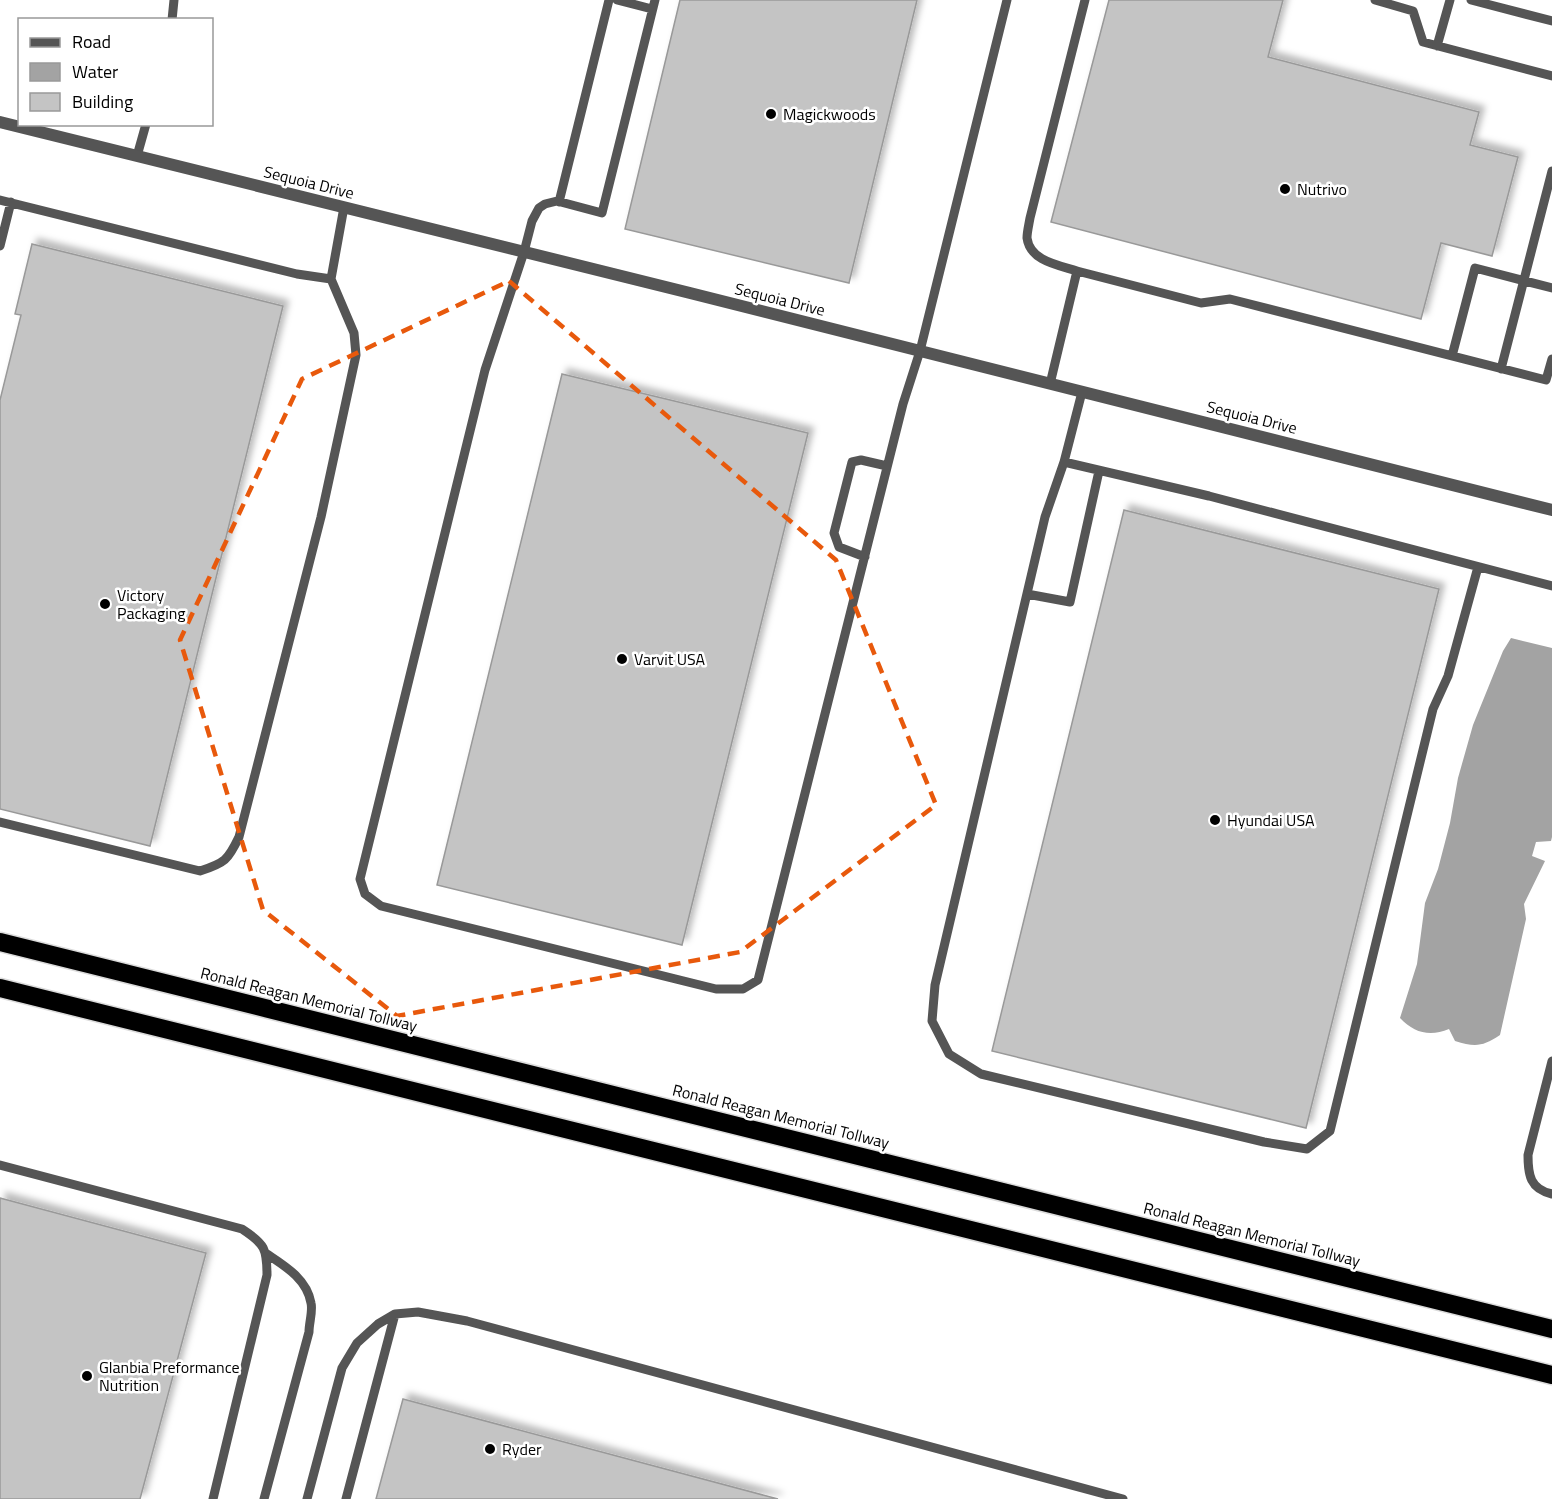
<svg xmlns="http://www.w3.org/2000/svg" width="1552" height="1499" viewBox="0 0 1552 1499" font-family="'Titillium Web',sans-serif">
	<defs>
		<filter id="shadow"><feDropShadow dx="5.5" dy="-5.5" stdDeviation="3" flood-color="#0004"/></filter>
	</defs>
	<rect width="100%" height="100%" fill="#fff"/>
	<!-- water -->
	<path fill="#a3a3a3" d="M1511 638 1552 648V837L1551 841 1536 842 1532 856 1545 861 1524 904 1526 919 1500 1035C1482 1047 1475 1047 1455 1041L1449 1029C1430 1037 1414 1033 1400 1018L1417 964 1425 903 1438 869 1450 823 1458 778 1473 725 1503 651Z"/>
	<!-- building -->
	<path fill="#c4c4c4" stroke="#999" stroke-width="1.5" filter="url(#shadow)" d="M680 0H917L849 283 625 229Z
		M1109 0H1283L1268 57 1479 112 1470 145 1518 157 1492 256 1441 243 1421 319 1051 222Z
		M32 244 283 306 150 846 0 809V400L21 315 15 314Z
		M562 374 808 433 682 945 437 885Z
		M1124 510 1439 589 1306 1128 992 1051Z
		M0 1198 206 1253 140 1499H0Z
		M403 1399 778 1499H376Z"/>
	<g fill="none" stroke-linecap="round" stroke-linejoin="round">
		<!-- motorway casing -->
		<g stroke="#dbdbdb" stroke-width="21">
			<path id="motorway" d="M0 942 1552 1329
				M0 988 1552 1375"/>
		</g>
		<!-- service -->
		<path stroke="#555" stroke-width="9" d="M617 0 652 9
			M655 0 602 213 557 201 545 204 539 208 532 221 524 252 485 370 360 879 365 894 381 906 716 989H743L758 980 903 404 920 351 1007 0
			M1375 0 1413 11 1423 42 1552 76
			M1471 0 1552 21
			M172 20 174 0
			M1437 46 1450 0
			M137 156 146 124
			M0 200 297 274 331 279
			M559 202 609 0
			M0 246 11 202
			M1077 271 1201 303 1230 299 1546 380 1552 359
			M1452 356 1475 268 1552 288
			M1501 369 1552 171
			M1050 384 1077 271C1058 265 1030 261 1027 238 1027 232 1029 224 1030 218L1085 0
			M1082 392 1064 462 1209 496 1552 586
			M1064 462 1045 517 935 985 932 1021 949 1054 981 1074 1264 1142 1307 1149 1330 1131 1433 709 1448 676 1478 567
			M865 557 839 547 834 533 852 462 861 460 887 466
			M1027 594 1070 602 1099 471
			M0 822 200 871C225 863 228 860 239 837L321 517 356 355 354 333 331 279 344 207
			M1552 1061 1528 1155C1528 1175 1530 1189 1552 1194
			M0 1165 242 1229C265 1244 267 1249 267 1275L213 1499
			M264 1499 309 1332C309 1323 313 1311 311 1303 307 1279 285 1266 267 1254
			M307 1499 342 1368 357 1343 378 1324 395 1314 418 1312 467 1321 1123 1499
			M346 1499 395 1314"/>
		<!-- minor -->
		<path stroke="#555" stroke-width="12" d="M0 122 690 293 1552 510"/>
		<!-- motorway -->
		<use href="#motorway" stroke="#000" stroke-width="18"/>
	</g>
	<!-- marked area -->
	<path fill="none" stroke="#e8590c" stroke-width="4.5" stroke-dasharray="12 8" stroke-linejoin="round" d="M509 281 836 560 936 805 740 952 397 1016 263 910 180 640 302 379Z"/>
	<!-- markers -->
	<g fill="#000" stroke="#fff" stroke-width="2">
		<circle cx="771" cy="114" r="6"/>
		<circle cx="1285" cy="189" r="6"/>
		<circle cx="105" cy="604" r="6"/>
		<circle cx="622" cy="659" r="6"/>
		<circle cx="1215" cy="820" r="6"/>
		<circle cx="87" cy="1376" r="6"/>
		<circle cx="490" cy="1449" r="6"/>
	</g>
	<g text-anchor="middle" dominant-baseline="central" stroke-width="5" stroke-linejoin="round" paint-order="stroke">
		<!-- poi labels -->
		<g font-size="16" fill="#000" stroke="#fff" text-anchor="start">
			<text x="783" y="114">Magickwoods</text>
			<text x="1297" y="189">Nutrivo</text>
			<text x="117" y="595">Victory<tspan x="117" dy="18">Packaging</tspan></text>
			<text x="634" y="659">Varvit USA</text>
			<text x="1227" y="820">Hyundai USA</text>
			<text x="99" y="1367">Glanbia Preformance<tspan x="99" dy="18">Nutrition</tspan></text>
			<text x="502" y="1449">Ryder</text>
		</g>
		<!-- street labels -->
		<g font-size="16" fill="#000" stroke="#fff">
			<text transform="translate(309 182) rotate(14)">Sequoia Drive</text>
			<text transform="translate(780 299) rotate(14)">Sequoia Drive</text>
			<text transform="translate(1252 417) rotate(14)">Sequoia Drive</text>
			<text transform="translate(309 999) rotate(14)">Ronald Reagan Memorial Tollway</text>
			<text transform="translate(781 1116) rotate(14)">Ronald Reagan Memorial Tollway</text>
			<text transform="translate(1252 1234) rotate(14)">Ronald Reagan Memorial Tollway</text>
		</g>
	</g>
	<!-- legend -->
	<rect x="18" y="18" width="195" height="108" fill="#ffffff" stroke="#999999" stroke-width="1.5"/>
	<rect x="30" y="38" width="30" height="9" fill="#555555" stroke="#999999" stroke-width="1.5"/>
	<text x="72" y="48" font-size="18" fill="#000000">Road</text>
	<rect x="30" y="63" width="30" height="18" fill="#a3a3a3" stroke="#999999" stroke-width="1.5"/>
	<text x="72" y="78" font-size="18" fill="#000000">Water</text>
	<rect x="30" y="93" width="30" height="18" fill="#c4c4c4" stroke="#999999" stroke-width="1.5"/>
	<text x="72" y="108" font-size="18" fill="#000000">Building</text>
</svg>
